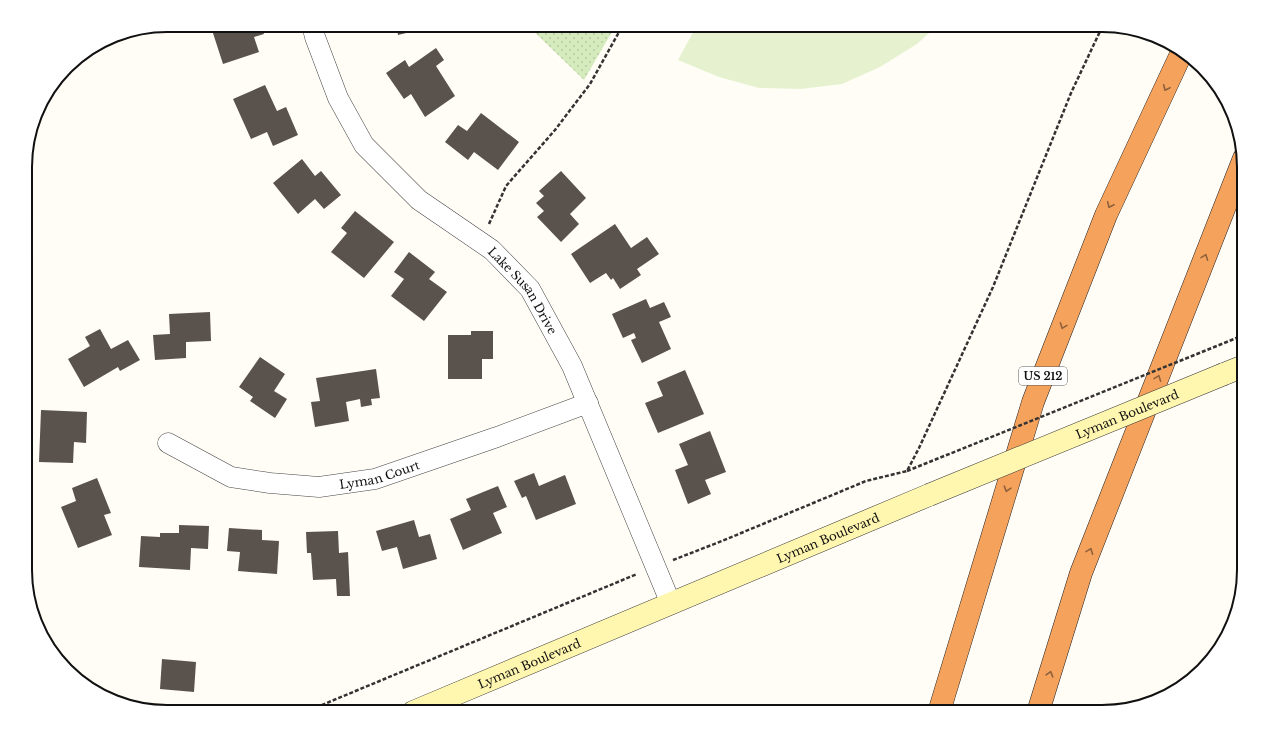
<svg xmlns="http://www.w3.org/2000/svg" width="1269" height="737" viewBox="0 0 1269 737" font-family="'Libre Baskerville',serif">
	<defs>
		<pattern id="park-dots" width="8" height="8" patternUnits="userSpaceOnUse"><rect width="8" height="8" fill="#d5ebbd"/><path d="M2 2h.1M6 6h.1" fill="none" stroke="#b6c8a1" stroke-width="1.8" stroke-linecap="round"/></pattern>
	</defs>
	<rect width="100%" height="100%" fill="#fffdf5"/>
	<!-- park -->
	<path fill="url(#park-dots)" d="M527 25H616L584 80Z"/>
	<!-- pitch -->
	<path fill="#e6f2cf" d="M697 25H938L917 44 880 67 842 84 801 89 759 88 719 77 678 60Z"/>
	<!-- building -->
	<path fill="#5a524d" d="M217 25H261L264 34 254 37 259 52 223 64 211 27Z
		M396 25H430L431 27 398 35Z
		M436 48 444 60 436 66 455 96 425 117 411 94 404 99 386 73 405 60 409 67Z
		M265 85 277 111 286 107 298 135 273 146 267 132 251 139 233 99Z
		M481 113 519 142 498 170 474 152 468 160 445 142 458 125 467 131Z
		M302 159 315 176 321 171 341 195 324 209 315 199 298 214 273 183Z
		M561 171 586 198 570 214 579 224 561 242 537 217 544 211 536 203 544 196 539 191Z
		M355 211 394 242 364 278 331 252 347 233 341 228Z
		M615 224 631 248 647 237 659 254 637 269 641 275 620 289 613 278 611 280 606 273 590 283 571 254Z
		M409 252 435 272 429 279 447 292 424 321 391 296 404 279 394 272Z
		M646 299 650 308 664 302 671 317 659 322 671 349 642 363 631 340 636 338 634 333 623 338 612 314Z
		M210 312 211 341 186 342V358L155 360 153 335 170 334 169 314Z
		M100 329 111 349 128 340 140 360 120 371 118 367 84 387 68 359 90 346 85 337Z
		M471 331H493V359H482V379H448V335H471Z
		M260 357 285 374 274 391 287 399 275 418 250 401 253 397 239 387Z
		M376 369 380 398 371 399 372 405 361 407 360 399 346 402 349 421 315 427 311 402 320 401 316 378Z
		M685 370 704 414 658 433 645 403 663 396 657 382Z
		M41 410 87 412 86 443 74 442 73 463 39 462Z
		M710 431 726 472 705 480 711 494 688 504 675 470 688 465 679 444Z
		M534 473 539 486 565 475 576 504 536 520 526 496 522 498 514 481Z
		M97 478 111 513 104 515 112 535 78 548 61 507 76 501 72 488Z
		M498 486 507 507 493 513 502 533 463 550 450 519 471 510 466 499Z
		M414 520 419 537 430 534 437 559 403 569 397 547 382 551 376 531Z
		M179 525 209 526 208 549 191 548 190 570 139 567 141 536 160 537V533H179Z
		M229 528 262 530V540L279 541 277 574 238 571 240 552 227 551Z
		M338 531 339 553 348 552 350 596H337L336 579 313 580 311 553H307L306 532Z
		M162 659 196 662 194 692 160 689Z"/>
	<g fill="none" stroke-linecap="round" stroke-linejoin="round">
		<!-- minor casing -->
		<g stroke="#444" stroke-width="21">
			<g id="minor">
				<path id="s1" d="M312 25 315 37 338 98 364 145 419 200 492 250 530 289 572 366 671 604"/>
				<path id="s2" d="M168 443 231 477 270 483 319 487 375 479 497 437 588 403"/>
			</g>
		</g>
		<!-- secondary casing -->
		<g stroke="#333" stroke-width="23">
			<g id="secondary">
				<path d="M1224 374 1244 366"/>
				<path id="s3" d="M413 712 929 495"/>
			</g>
		</g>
		<!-- motorway casing -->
		<g stroke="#222" stroke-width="23">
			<path id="motorway" d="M939 712 1033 402 1106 215 1182 52
				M1038 712 1081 573 1244 158"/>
		</g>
		<!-- path -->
		<path stroke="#333" stroke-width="2.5" stroke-dasharray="4 2" stroke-linecap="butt" d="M489 224 506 186 555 130 590 84 623 25
			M673 560 722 541 866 481 907 471 919 448 993 287 1071 93 1103 25
			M305 712 637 574"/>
		<!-- minor -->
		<use href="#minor" stroke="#fff" stroke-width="20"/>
		<!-- secondary -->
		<use href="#secondary" stroke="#fff6b0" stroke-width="22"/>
		<!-- motorway -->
		<use href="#motorway" stroke="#f5a25d" stroke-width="22"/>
		<!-- secondary-bridge casing -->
		<g stroke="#333" stroke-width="23" stroke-linecap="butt">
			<g id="secondary-bridge">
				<path id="s4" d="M929 495 1224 374"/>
			</g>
		</g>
		<!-- path-bridge -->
		<path stroke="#333" stroke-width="2.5" stroke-dasharray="4 2" stroke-linecap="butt" d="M907 471 1244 335"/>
		<!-- secondary-bridge -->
		<use href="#secondary-bridge" stroke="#fff6b0" stroke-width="22"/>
	</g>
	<!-- one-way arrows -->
	<defs><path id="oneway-chevron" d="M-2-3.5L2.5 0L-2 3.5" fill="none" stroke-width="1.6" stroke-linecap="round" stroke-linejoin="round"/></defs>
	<g stroke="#8e613b">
		<use href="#oneway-chevron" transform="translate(1166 88) rotate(115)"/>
		<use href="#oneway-chevron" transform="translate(1110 205) rotate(115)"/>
		<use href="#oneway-chevron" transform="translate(1205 257) rotate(-69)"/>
		<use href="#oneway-chevron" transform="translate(1063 326) rotate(111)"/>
		<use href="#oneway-chevron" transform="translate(1158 378) rotate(-69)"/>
		<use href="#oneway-chevron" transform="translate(1007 489) rotate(107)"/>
		<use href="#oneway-chevron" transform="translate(1090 551) rotate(-69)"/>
		<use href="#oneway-chevron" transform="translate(1050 674) rotate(-73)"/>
	</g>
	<g text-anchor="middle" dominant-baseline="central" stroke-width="4" stroke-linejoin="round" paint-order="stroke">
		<!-- shield labels -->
		<rect fill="#fff" stroke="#585858" stroke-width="1" x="1019" y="367" width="48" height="18" rx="3"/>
		<g font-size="11" font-weight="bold" fill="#111">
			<text x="1043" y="376">US 212</text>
		</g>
		<!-- street labels -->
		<g font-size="12" fill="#111" stroke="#fff">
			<text stroke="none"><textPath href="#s1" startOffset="349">Lake Susan Drive</textPath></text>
			<text stroke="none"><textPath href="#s4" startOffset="214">Lyman Boulevard</textPath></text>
			<text stroke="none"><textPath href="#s2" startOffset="222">Lyman Court</textPath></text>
			<text stroke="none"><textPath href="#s3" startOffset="450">Lyman Boulevard</textPath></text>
			<text stroke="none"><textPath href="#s3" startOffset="126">Lyman Boulevard</textPath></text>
		</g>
	</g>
	<!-- crop -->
	<path d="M0 0H1269V737H0ZM167 32H1102A135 135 0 0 1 1237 167V570A135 135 0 0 1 1102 705H167A135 135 0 0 1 32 570V167A135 135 0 0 1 167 32Z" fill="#fff" fill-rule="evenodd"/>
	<path fill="none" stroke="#111" stroke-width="2" d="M167 32H1102A135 135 0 0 1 1237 167V570A135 135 0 0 1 1102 705H167A135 135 0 0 1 32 570V167A135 135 0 0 1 167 32Z"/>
</svg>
